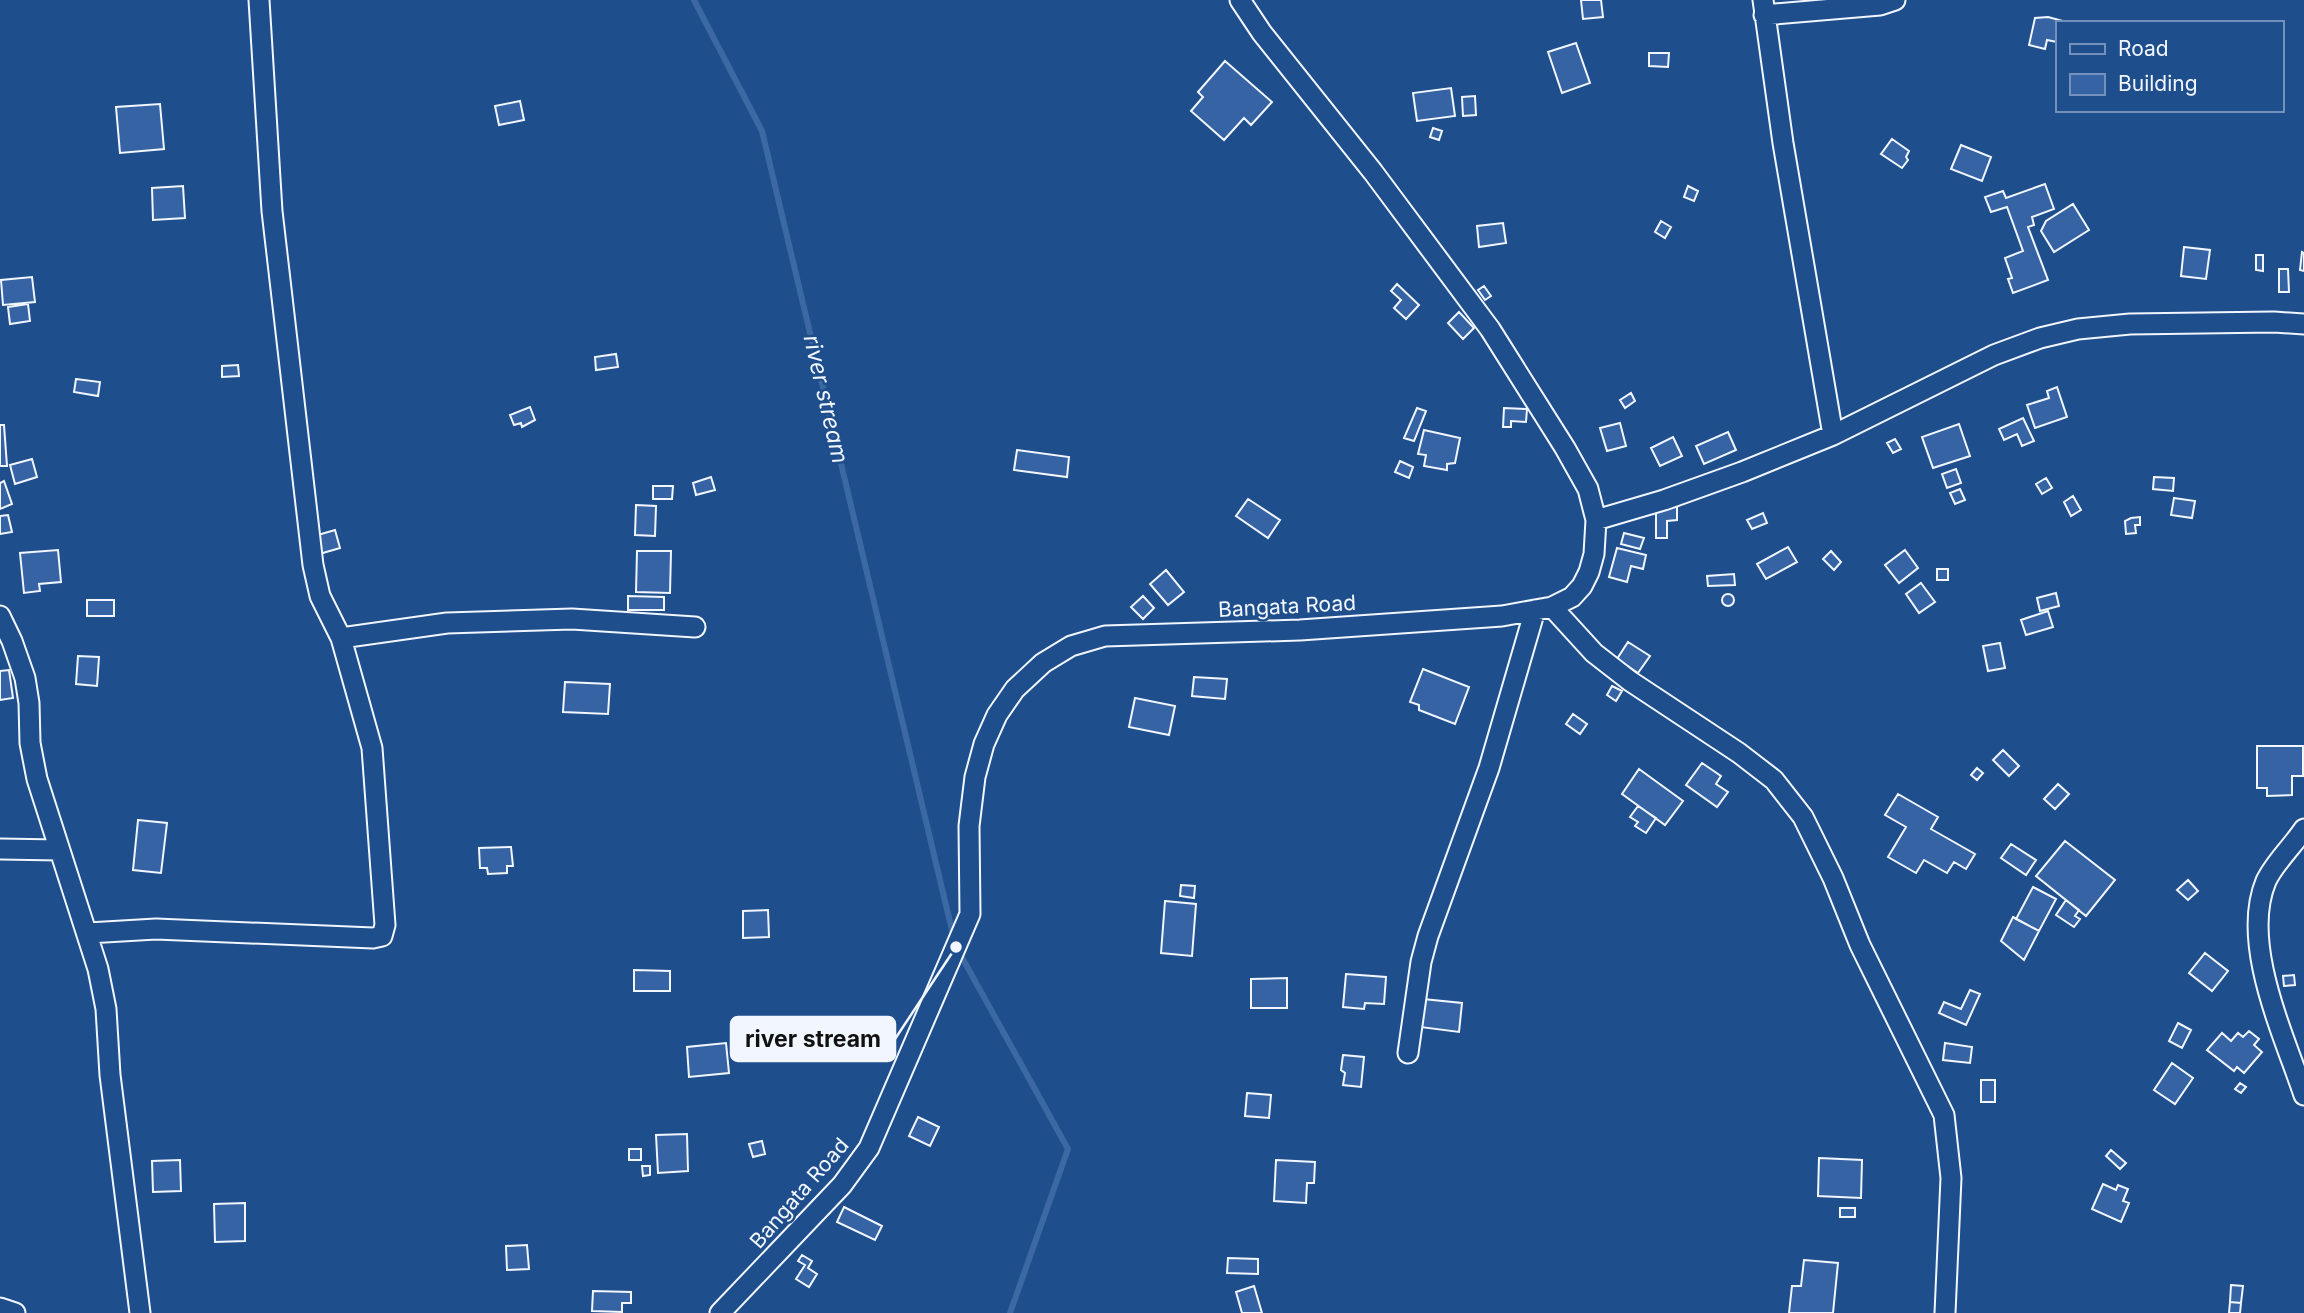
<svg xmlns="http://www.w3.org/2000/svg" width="2304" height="1313" viewBox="0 0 2304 1313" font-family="Inter,sans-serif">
	<rect width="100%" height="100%" fill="#1f4e8c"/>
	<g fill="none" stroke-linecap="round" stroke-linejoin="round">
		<!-- stream -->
		<path stroke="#3b69a3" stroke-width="6" d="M694 0 762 131 954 939
			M959 952 1068 1149 1010 1313"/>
	</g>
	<!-- building -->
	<path fill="#3563a3" stroke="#f2f6ff" stroke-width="2" d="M1581 0H1601L1603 17 1583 19Z
		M2048 17 2070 23H2057V42L2047 40 2045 49 2029 45 2035 18Z
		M2252 21H2280V23H2252Z
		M1576 43 1590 83 1562 93 1548 52Z
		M1649 53H1669L1668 67 1649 66Z
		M1225 61 1272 102 1251 125 1244 118 1224 140 1191 111 1203 97 1198 92Z
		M1451 88 1455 116 1417 121 1413 93Z
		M1475 96 1476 115 1463 116 1462 97Z
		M520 101 524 120 499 125 495 106Z
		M160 104 164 149 120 153 116 107Z
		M1433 128 1442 131 1439 140 1430 137Z
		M1892 139 1909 151 1906 157 1908 160 1902 168 1881 154Z
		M1961 145 1991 157 1982 181 1951 169Z
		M2045 184 2054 209 2032 217 2034 225 2028 227 2048 280 2013 293 2008 279 2012 278 2005 258 2023 251 2007 207 1991 212 1985 197 2003 191 2006 198Z
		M183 186 185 218 153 220 152 188Z
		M1688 186 1698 191 1694 201 1684 197Z
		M2073 204 2089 230 2054 252 2041 231 2046 221Z
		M1661 221 1671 227 1665 238 1655 232Z
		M1503 223 1506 243 1479 247 1477 226Z
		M2184 247 2210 250 2206 279 2181 276Z
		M2302 252 2304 253V271L2300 270Z
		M2256 255H2263V271L2256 270Z
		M2279 269H2288L2289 292H2279Z
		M32 277 35 302 3 305 1 280Z
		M1397 284 1419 305 1406 319 1394 308 1401 300 1391 291Z
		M1484 286 1491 296 1485 300 1478 290Z
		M28 304 30 321 10 324 8 307Z
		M1459 312 1474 328 1463 339 1448 323Z
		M616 354 618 367 596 370 595 357Z
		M238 365 239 376 222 377V366Z
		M76 379 100 382 98 396 74 392Z
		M2057 387 2067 417 2035 428 2027 405 2049 398 2047 391Z
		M1631 393 1635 401 1625 408 1620 400Z
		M530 407 535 420 522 427 521 423 514 425 510 415Z
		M1417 408 1426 411 1414 441 1404 438Z
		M1504 408 1527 409 1526 422 1511 421V427H1503Z
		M2023 418 2034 441 2022 446 2017 434 2004 440 1999 429Z
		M1620 423 1626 446 1607 451 1600 428Z
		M1959 424 1970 456 1933 468 1922 437Z
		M0 425H4L7 466H0Z
		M1424 430 1460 438 1455 463 1447 464V470L1424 466 1426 455 1418 454Z
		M1728 432 1736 450 1704 464 1696 446Z
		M1673 437 1682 456 1660 466 1651 448Z
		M1895 439 1901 449 1893 453 1887 443Z
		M1017 450 1069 457 1067 477 1014 470Z
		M32 459 37 477 15 484 10 465Z
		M1400 461 1413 467 1409 478 1395 472Z
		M1956 469 1961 483 1947 488 1942 474Z
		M711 477 715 490 696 495 693 483Z
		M2154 477 2174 478 2173 491 2153 489Z
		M2046 478 2052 488 2042 494 2036 484Z
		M4 481 12 504 0 509V483Z
		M653 486H673L672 499H653Z
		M1960 489 1965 500 1955 504 1950 493Z
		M2073 496 2081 510 2071 516 2064 502Z
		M2174 498 2195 501 2192 518 2171 515Z
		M1248 499 1280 520 1268 538 1236 516Z
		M1677 502V520L1667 521V538H1656V503Z
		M636 505 656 506 655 536 635 535Z
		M1763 513 1767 523 1752 529 1747 520Z
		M8 515 12 532 0 534V516Z
		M2140 517V525H2135L2136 533 2126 534 2125 521 2131 518Z
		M335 530 340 548 316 555 311 537Z
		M1624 533 1644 538 1640 549 1621 544Z
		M1788 547 1797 562 1766 579 1757 564Z
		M1617 548 1646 555 1643 569 1631 566 1627 582 1609 577Z
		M58 550 61 582 39 584 40 591 24 593 20 553Z
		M1905 550 1918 568 1899 583 1885 565Z
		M637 551H671L670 593 636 592Z
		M1831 551 1841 562 1834 570 1823 559Z
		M1937 569H1948V580H1937Z
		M1166 570 1184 592 1168 605 1150 584Z
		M1734 574 1735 585 1708 586 1707 576Z
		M1921 583 1935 602 1919 613 1906 594Z
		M2056 593 2059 606 2040 611 2037 598Z
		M1722 600a6 6 0 1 1 12 0a6 6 0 1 1-12 0Z
		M628 596 664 597V610H628Z
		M1143 596 1154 608 1143 619 1131 607Z
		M87 600H114V616H87Z
		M2048 611 2053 627 2026 635 2021 620Z
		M1628 642 1650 656 1638 673 1617 659Z
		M2000 643 2005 668 1988 671 1983 646Z
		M78 656 99 657 97 686 76 684Z
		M1423 669 1469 687 1455 724 1419 710V705L1410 702Z
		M9 670 13 698 0 700V671Z
		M1194 677 1227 679 1225 699 1192 696Z
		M565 682 610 684 608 714 563 712Z
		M1612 686 1622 691 1616 701 1607 695Z
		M1135 698 1175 706 1169 735 1129 727Z
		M1573 714 1587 724 1580 734 1566 724Z
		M2257 746H2303V776H2292V795L2267 796V788H2257Z
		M2003 750 2019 766 2009 776 1993 760Z
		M1702 763 1721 776 1716 784 1728 792 1717 807 1686 785Z
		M1977 768 1983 773 1977 780 1971 775Z
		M1639 769 1683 801 1665 825 1622 794Z
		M2058 784 2069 794 2055 809 2044 799Z
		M1898 794 1938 817 1931 829 1975 854 1966 869 1954 862 1947 873 1924 860 1916 873 1888 857 1906 827 1885 815Z
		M1638 806 1656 818 1646 833 1635 826 1638 822 1630 817Z
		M138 820 167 823 161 873 133 870Z
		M2065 841 2115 880 2086 916 2036 876Z
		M2011 844 2036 860 2026 875 2001 858Z
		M511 847 513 866H507V873L488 874 487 868H480L479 848Z
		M2188 880 2198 891 2188 900 2177 890Z
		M1181 885 1195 886 1194 898 1180 896Z
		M2033 887 2056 899 2039 931 2016 919Z
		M2066 900 2079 910 2075 916 2080 919 2074 927 2056 915Z
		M1165 901 1196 904 1192 956 1161 953Z
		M768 910 769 937 743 938V911Z
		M2013 917 2039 931 2024 960 2001 941Z
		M2205 953 2228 971 2212 991 2189 973Z
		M634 970 670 971V991H634Z
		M1346 974 1386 977 1384 1004 1365 1003 1364 1009 1343 1007Z
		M2294 975 2295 985 2284 986 2283 976Z
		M1287 978V1008H1251V979Z
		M1970 990 1980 994 1966 1025 1939 1013 1944 1002 1961 1009Z
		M1423 999 1462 1003 1459 1032 1420 1027Z
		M2178 1023 2191 1030 2182 1048 2169 1041Z
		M2249 1031 2259 1039 2254 1045 2262 1052 2244 1073 2237 1067 2234 1071 2207 1050 2222 1033 2231 1041 2238 1033 2243 1037Z
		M726 1043 729 1073 689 1077 687 1047Z
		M1945 1043 1972 1047 1970 1063 1943 1060Z
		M1343 1055 1364 1057 1361 1087 1343 1085 1345 1073 1341 1070Z
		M2172 1063 2193 1078 2175 1104 2154 1090Z
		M1981 1080H1995V1102H1981Z
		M2240 1083 2246 1087 2241 1093 2235 1089Z
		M1247 1093 1271 1095 1269 1118 1245 1116Z
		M918 1117 939 1127 930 1146 909 1136Z
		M687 1134 688 1171 658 1173 656 1135Z
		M762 1141 765 1154 753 1157 749 1144Z
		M629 1149H641V1160H629Z
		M2111 1150 2126 1163 2120 1169 2106 1156Z
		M1819 1158 1862 1160 1861 1198 1818 1196Z
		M180 1160 181 1191 153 1192 152 1161Z
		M1276 1160 1315 1162 1314 1183H1307L1306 1203 1274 1201Z
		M642 1166H650V1175L643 1176Z
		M2103 1184 2116 1190 2118 1185 2128 1189 2123 1201 2129 1203 2121 1222 2092 1209Z
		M245 1203V1241L215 1242 214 1204Z
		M844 1207 882 1226 875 1240 837 1222Z
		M1840 1208H1855V1217H1840Z
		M527 1245 529 1269 507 1270 506 1246Z
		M802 1255 812 1261 808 1268 817 1274 809 1287 796 1279 805 1265 798 1261Z
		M1228 1258 1258 1259V1274L1227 1273Z
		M1804 1260 1838 1263 1833 1313H1789L1792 1286H1801Z
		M2231 1285 2243 1286 2241 1303 2230 1302Z
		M1254 1286 1262 1313H1242L1236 1292Z
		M593 1291 631 1292V1303H622V1312L592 1311Z
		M2230 1302 2241 1303 2240 1313H2229Z"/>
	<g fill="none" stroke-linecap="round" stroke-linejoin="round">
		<!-- street casing -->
		<g stroke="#f2f6ff" stroke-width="23">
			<path id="street" d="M1763 0 1783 143 1833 435
				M1764 15 1880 5 1895 0
				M1596 520 1664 500 1742 472 1833 435 1994 355 2040 338 2078 329 2130 324 2274 322 2304 324
				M1552 607 1594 653 1630 681 1739 753 1774 780 1803 817 1833 878 1860 945 1944 1115 1951 1178 1945 1313
				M0 616 12 641 25 678 29 703 30 743 37 779 98 969 106 1009 110 1075 140 1313
				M341 638 447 623 572 619 695 627
				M2304 829C2292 847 2275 862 2266 881 2240 943 2284 1035 2304 1095
				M0 849 59 850
				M88 933 156 929 373 938 382 936 385 925 372 748 341 638 320 596 313 565 272 211 259 0
				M1408 1053 1421 962 1428 936 1489 768 1535 610
				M0 1308 15 1313
				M720 1313 842 1185 869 1148 970 914 969 826 975 777 984 744 997 715 1015 689 1043 663 1071 646 1105 636 1300 630 1502 616 1552 607 1572 597 1582 586 1589 572 1594 554 1596 520 1588 489 1565 448 1490 329 1373 172 1262 33 1240 0"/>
		</g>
		<!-- street -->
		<use href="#street" stroke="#1f4e8c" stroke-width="19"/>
	</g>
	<g text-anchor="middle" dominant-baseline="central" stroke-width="5" stroke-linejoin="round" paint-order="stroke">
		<!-- street labels -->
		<g font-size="21" fill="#f2f6ff" stroke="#1f4e8c">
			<text transform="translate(1287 606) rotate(-3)">Bangata Road</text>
			<text transform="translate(799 1193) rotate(-49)">Bangata Road</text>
		</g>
		<!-- water labels -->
		<g font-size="23" font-style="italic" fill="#f2f6ff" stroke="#1f4e8c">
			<text transform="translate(826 399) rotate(77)">river stream</text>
		</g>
	</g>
	<!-- callouts -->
	<path fill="none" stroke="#f2f6ff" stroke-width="2.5" d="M956 947L895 1039"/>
	<circle fill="#f2f6ff" stroke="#1f4e8c" stroke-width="2.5" cx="956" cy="947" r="7"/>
	<rect fill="#f2f6ff" stroke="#f2f6ff" stroke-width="2.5" x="731" y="1017" width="164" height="44" rx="7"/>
	<g font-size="23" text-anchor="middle" font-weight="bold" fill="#111">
		<text x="813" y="1047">river stream</text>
	</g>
	<!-- legend -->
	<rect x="2056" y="21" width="228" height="91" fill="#1f4e8c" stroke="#7391ba" stroke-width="2"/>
	<rect x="2070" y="44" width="35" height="10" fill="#1f4e8c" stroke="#7391ba" stroke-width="2"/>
	<text x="2118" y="56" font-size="21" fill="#f2f6ff">Road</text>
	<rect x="2070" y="74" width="35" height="21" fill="#3563a3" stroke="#7391ba" stroke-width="2"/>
	<text x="2118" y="91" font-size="21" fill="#f2f6ff">Building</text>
</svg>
